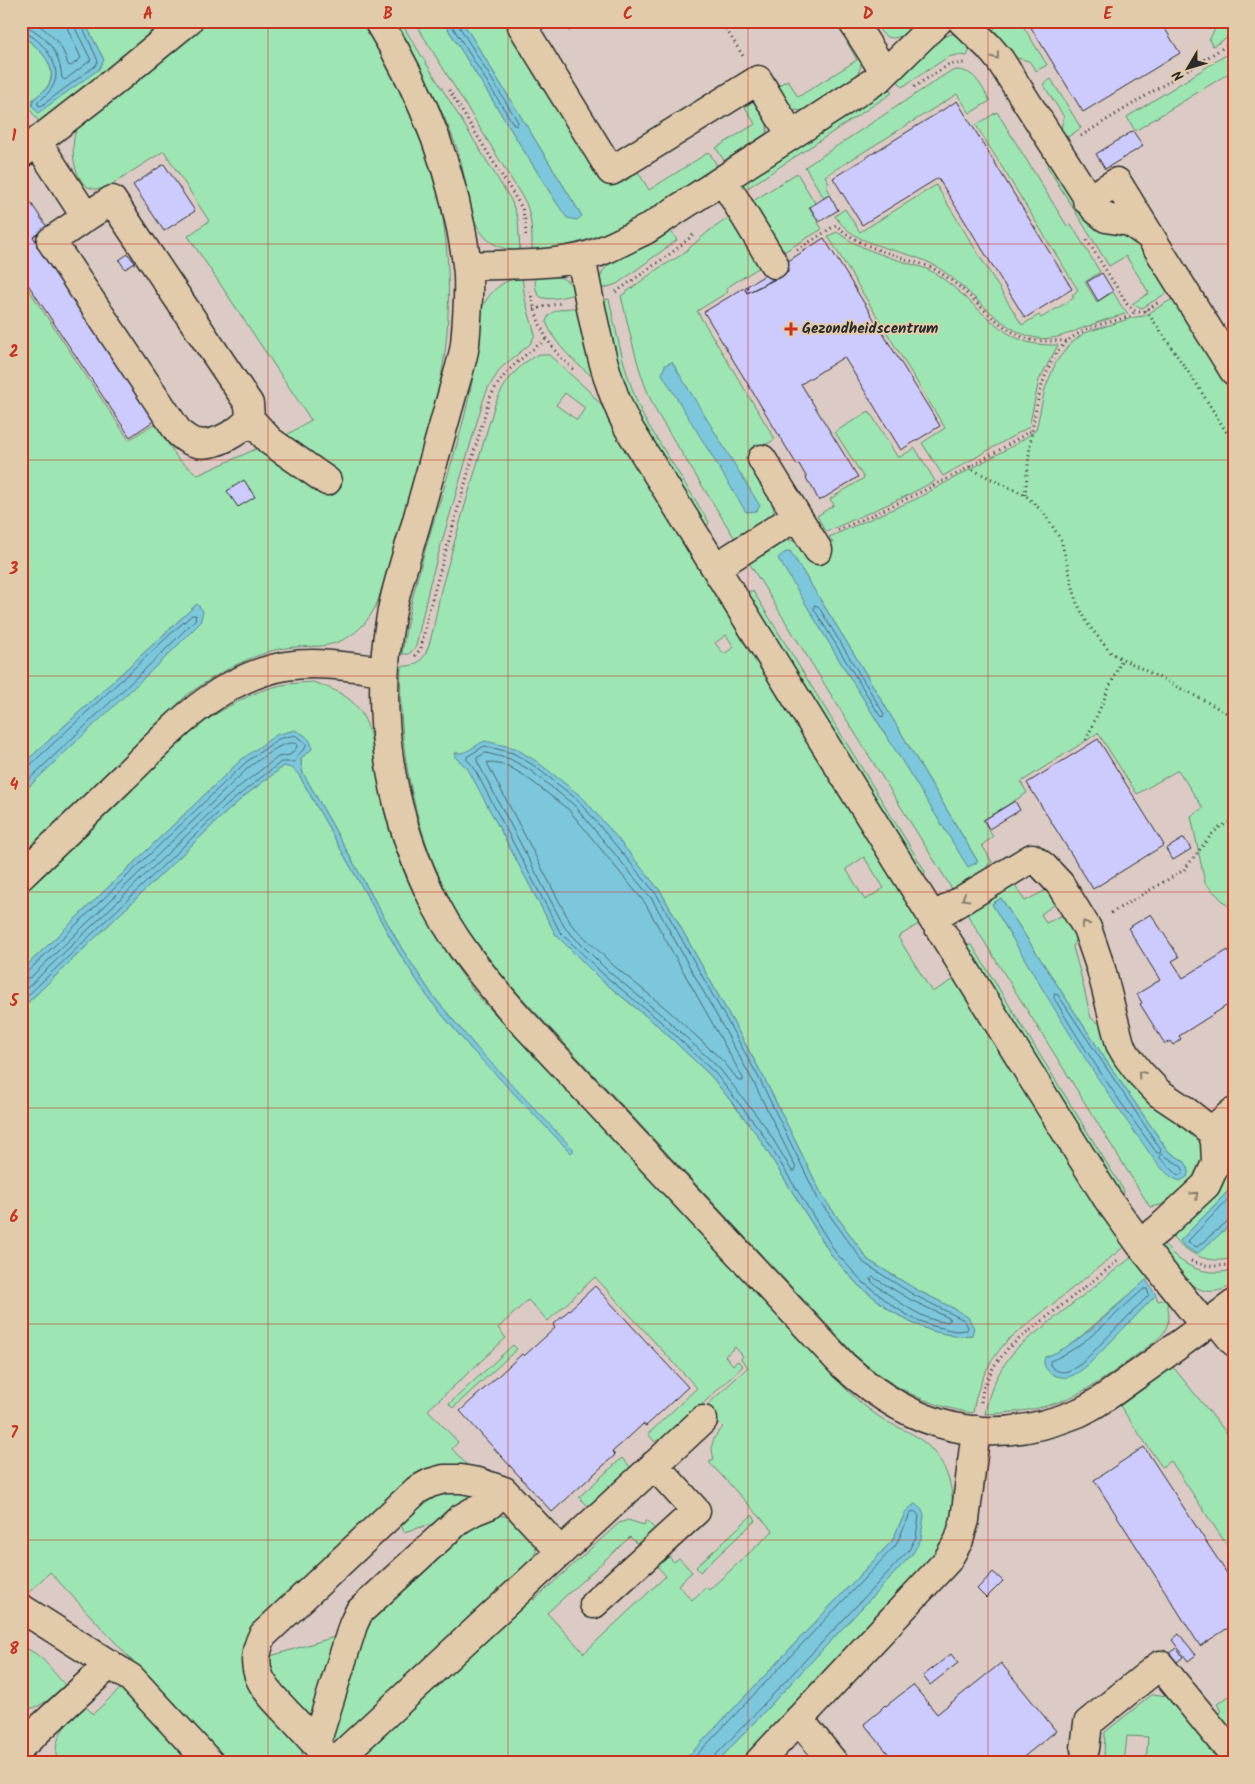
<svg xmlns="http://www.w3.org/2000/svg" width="1255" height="1784" viewBox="0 0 1255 1784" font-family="Kalam,sans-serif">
	<rect width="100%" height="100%" fill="#dbcbc4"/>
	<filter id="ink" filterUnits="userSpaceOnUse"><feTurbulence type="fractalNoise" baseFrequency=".02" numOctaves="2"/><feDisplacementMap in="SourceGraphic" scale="10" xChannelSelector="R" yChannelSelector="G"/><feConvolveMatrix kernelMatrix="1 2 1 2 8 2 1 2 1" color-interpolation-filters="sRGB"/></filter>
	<g filter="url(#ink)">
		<!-- green -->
		<path fill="#9de5b2" stroke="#64886e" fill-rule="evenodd" d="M84 21H174L42 126 21 97V36C37 45 61 67 47 87 44 92 37 96 32 100L104 60Z
			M203 21H361C378 48 396 75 409 103 444 180 455 268 445 352 441 385 432 416 423 448 409 499 393 550 378 601 368 625 349 643 321 646 305 647 287 646 271 651 239 661 213 676 186 696L21 855V794L41 775 197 604 21 766V278L129 440 155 423 178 459 198 475 285 436 311 420 188 236 209 221 164 151 104 189C99 189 94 190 88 187 73 178 70 146 76 131 79 125 84 120 88 114Z
			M392 21H400L511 200 518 219 520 251C504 250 490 245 481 232 467 213 466 174 458 151 441 105 418 63 392 21Z
			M414 21H443L556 202 582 216 462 21H514L607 183C619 188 628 179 638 172L649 190 709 152 718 167C661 204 603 246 532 251 532 234 532 218 526 203Z
			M875 21H919C910 30 897 44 884 35 880 32 877 25 875 21Z
			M1000 21H1020L1047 65 1036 71 1029 61 1009 56 990 34Z
			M1214 21H1234V34L1213 46 1209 40 1214 31Z
			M952 34 960 36 972 44 967 56 957 55 948 57 902 87 897 79C912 64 931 39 952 34Z
			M853 39C860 53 866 59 857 75L803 111 793 110 777 86 788 80 798 97 857 60 847 42Z
			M1234 50V70L1135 131 1127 117Z
			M957 70C976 71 981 86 990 101L970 113 957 94 825 176 829 183 826 186 830 193 824 198 805 167 949 72Z
			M1051 79 1081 128 1062 141 1059 137 1064 117 1043 84Z
			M888 87 892 93 743 191 739 186Z
			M753 101C760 111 771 123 766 134L725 162 716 148 755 124 745 107Z
			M997 112 1067 226 1071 224 1100 272 1085 282 1097 302 1113 292 1122 307 1128 313C1115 317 1101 321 1088 326 1071 332 1056 341 1037 338 998 332 968 283 932 264 899 247 857 249 835 216L845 209 860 232 936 185 1022 325 1039 315 1041 318 1074 298 1072 295 1078 290 976 125Z
			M1052 162 1099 229 1110 233 1127 235 1138 240 1170 291 1142 308 1132 304 1149 293 1126 256 1109 266 1047 166Z
			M797 173 815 203 809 207 822 229 782 253 750 203Z
			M733 215 763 265 726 288 728 292 697 311 775 439 745 458C756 474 774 494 774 514L737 542 657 413C638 376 631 336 621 296L659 268 680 256 709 231Z
			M671 231 677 240 617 284 601 289C598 277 602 270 611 262L652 244Z
			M837 232C858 248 882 255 907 263 914 265 922 267 929 270 962 287 990 329 1024 341 1035 345 1047 345 1058 345L1039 380 1029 427 943 476 922 443 945 428 828 236Z
			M535 276C553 276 569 274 576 294 565 296 543 304 537 293 535 288 535 281 535 276Z
			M522 277 525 299 535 335 530 344 501 368 488 388 483 401 430 583 416 646 409 654H402C413 572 445 494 465 414 470 392 475 369 478 347 480 335 478 321 482 309 488 292 504 279 522 277Z
			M1174 298 1234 394V912L1205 883 1191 816 1203 808 1178 770 1137 794 1098 733 1021 782 1027 793 983 820 993 837 982 845 992 862C987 865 987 867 985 871 979 879 961 888 952 889L746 558C761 550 785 529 800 546 803 550 806 555 809 559L833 543 829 537 916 499 1018 443 1036 430 1045 389 1056 362 1069 345 1084 333 1135 317 1144 316ZM790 551 854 654 978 862 968 866 841 663 779 558Z
			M609 299C618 340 626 380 644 418L709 522 708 525H704L637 417 621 375 603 300Z
			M578 307 595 379C574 361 557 348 546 322 549 308 566 309 578 307Z
			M539 354 549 355 589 391 606 411 920 923 898 937 932 992 955 979 1103 1218 1125 1246 1009 1339C989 1360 977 1384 973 1413 928 1406 890 1387 856 1356L510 985C493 964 476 943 462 921 417 845 397 754 401 666 410 667 419 664 424 656 433 641 437 605 442 586 459 525 477 464 495 404 504 383 518 364 539 354ZM565 393 585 408 577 420 556 405ZM726 635 734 647 724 654 715 643ZM455 753 464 754 582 797 661 892 763 1076 823 1197 868 1260 917 1290 955 1309 972 1335 955 1336 932 1331 910 1322 890 1310 859 1286 832 1256 756 1133 711 1076 657 1025 600 979 556 935 468 768 455 757ZM864 857 884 888 865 900 846 869Z
			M869 411 898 458 915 448 935 481 906 496 826 532 817 516 834 505 830 499 864 478 835 432Z
			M749 591H753L925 871 924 875H921L747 594Z
			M313 682C334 689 354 697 364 718 372 734 373 752 376 769 379 786 382 802 386 818 403 884 436 942 477 995L846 1389C858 1401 870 1411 884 1420 896 1427 910 1431 921 1440 947 1459 958 1494 950 1525 948 1536 941 1546 935 1556L741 1763H716L913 1553 915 1504 906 1511 892 1541 682 1763H359L360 1755 531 1597 534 1600 619 1523 628 1520 644 1525 646 1520 656 1530 639 1546 630 1537 547 1613 584 1653 666 1576 656 1565 667 1555 674 1562 679 1558 692 1572 678 1585 692 1600 706 1587 709 1590 773 1531 709 1462 714 1460C710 1443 712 1439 723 1427L704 1408 748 1367 741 1359 743 1356 735 1347 725 1356 733 1365 738 1361 743 1366 662 1442 659 1439 655 1442 648 1434 697 1388 595 1277 548 1321 528 1300 498 1328 506 1338 428 1410 458 1442 452 1449 469 1467 452 1470 251 1640 302 1749 301 1763H227L50 1572 25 1596 21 1592V1009L221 817 247 794 284 766 292 768 299 775 398 951 429 999 473 1051 476 1047 433 996 402 949 303 773 301 765V758L312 749 242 759 21 971V896L198 726C223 709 251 691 282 685 292 683 303 683 313 682Z
			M1013 883 1025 901 1048 889 1057 903 1041 914 1046 923 1065 914 1076 936 1073 947 1080 972 1091 1018 1101 1025 1114 1058 1143 1097 1160 1110 1191 1128 1198 1136 1202 1145 1204 1158 1198 1174 1161 1205 1150 1207 967 914 975 905ZM1001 898 1107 1062 1168 1151 1185 1162 1159 1165C1098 1081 1045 993 992 904Z
			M968 945H972L1124 1191 1123 1195H1120L966 947Z
			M1229 1133 1234 1138V1185L1180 1241 1197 1253 1234 1222V1258C1207 1265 1188 1254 1171 1235L1223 1180 1226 1171Z
			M1162 1242C1181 1266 1203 1277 1234 1270V1284C1198 1306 1180 1274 1161 1250L1160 1246Z
			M1133 1256 1150 1277 1072 1344 1057 1353 1045 1357 1084 1368 1156 1295 1158 1301 1166 1299C1169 1310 1171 1321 1164 1332 1158 1341 1147 1347 1138 1354 1111 1374 1085 1394 1053 1404 1031 1411 1008 1413 985 1414 989 1388 1001 1366 1018 1347Z
			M513 1345 517 1349 453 1408 449 1404Z
			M1173 1367 1234 1442V1556L1171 1461 1162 1467 1120 1406Z
			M622 1458 632 1469 590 1508 579 1497Z
			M458 1489 481 1498 446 1520 404 1532 399 1520 427 1496Z
			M499 1515C511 1517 518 1522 526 1531 537 1542 540 1549 530 1562L330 1747 327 1742 366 1621 465 1527 487 1516Z
			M752 1515 756 1520 700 1572 696 1567Z
			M341 1635 312 1727 275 1687 264 1658Z
			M21 1647C40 1651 53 1672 65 1685 51 1698 41 1709 21 1710Z
			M122 1687 191 1763H57C52 1735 67 1723 85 1706L93 1714Z
			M1234 1693V1740L1215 1716 1221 1711 1217 1704Z
			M1153 1694 1174 1697 1223 1763H1146L1148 1737 1127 1736 1124 1763H1110L1104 1755 1105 1732Z"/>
		<!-- water -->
		<path fill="#7cc7dc" stroke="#5c8995" d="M21 21H84L104 60 99 69 38 113 32 105C33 96 42 94 47 88 62 68 37 45 21 36Z
			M443 21H462L582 216 577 220 567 218 556 202Z
			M672 362 760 506 756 511 746 512 662 374 665 365Z
			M790 551 854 654 978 862 968 867 841 663 778 558 784 553Z
			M197 604 203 611 200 623 167 656 21 794V766Z
			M295 730C303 734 312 738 312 749L301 758V765L303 773 402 949 433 996 476 1047 574 1150 571 1153 473 1051 429 999 398 951 299 775 292 768 284 766 247 794 221 817 21 1009V971L242 759 276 735Z
			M485 741 515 748 536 761 582 797 614 834 661 892 763 1076 823 1197 868 1260 917 1290 955 1309 968 1317 974 1328 972 1335 955 1336 932 1331 910 1322 890 1310 859 1286 832 1256 756 1133 711 1076 657 1025 600 979 556 935 468 769 455 757V753C468 754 473 746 485 741Z
			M1001 898 1107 1062 1168 1151 1185 1162 1189 1169 1187 1177 1180 1181C1160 1174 1148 1149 1136 1134 1083 1060 1038 981 992 904Z
			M1234 1185V1222L1197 1254 1184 1246 1180 1241Z
			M1146 1280 1156 1295 1093 1360C1087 1366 1079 1373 1071 1376 1060 1381 1039 1371 1045 1357 1079 1346 1118 1304 1146 1280Z
			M915 1504 922 1510 924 1515 921 1539 913 1553 904 1563 716 1763H682L892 1541 906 1511Z"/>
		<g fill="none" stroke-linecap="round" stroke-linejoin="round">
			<!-- shore -->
			<path stroke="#4b6972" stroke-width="1" d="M33 21C49 32 64 45 68 65L71 66 81 58 68 30 66 21
				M449 21 514 125 517 126 518 122 459 26 458 21
				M21 26C29 26 33 30 39 34 54 46 60 59 62 78L65 80 91 60 75 28 74 21
				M21 32C38 34 61 63 55 81 52 91 45 96 38 102V105L41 106 95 66 98 61 80 21
				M815 605 818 606 884 714 883 717 880 716 814 609Z
				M485 746 513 753 533 765 578 800 657 895 759 1078 818 1199 864 1263 914 1295 964 1320 968 1327 967 1330 955 1331 933 1326 912 1318 893 1306 863 1282 836 1253 760 1130 715 1073 660 1021 604 975 560 932 473 766 467 760V757Z
				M486 753 510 759 530 770 574 805 652 899 753 1081 796 1168 795 1171H792L765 1126 719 1068 664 1017 608 971 565 928 477 761V758Z
				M488 762 508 766 525 776 569 810 645 903 743 1078V1081H739L724 1062 669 1011 613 965 571 924 488 765Z
				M21 769 27 768 177 628 192 615H196L195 620 163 652 21 787
				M21 974 27 972 245 763 278 739 295 735 306 744V747L298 755 295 762H281L244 791 218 813 21 1002
				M21 980 31 977 249 767C260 760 284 738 297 744V747L290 755 278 757 240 786 214 809 21 994
				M1055 994 1058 995 1161 1150 1160 1153H1157C1120 1103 1085 1051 1054 998Z
				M1162 1154 1181 1166 1183 1170 1182 1174 1178 1175 1160 1158Z
				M1234 1193 1189 1240 1188 1243 1197 1247 1229 1220 1234 1219
				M873 1277 911 1300 949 1318 950 1321C929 1327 888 1294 872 1282L871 1279Z
				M1144 1289H1147L1149 1295 1081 1364C1070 1371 1060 1377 1050 1365V1361C1085 1348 1115 1313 1144 1289Z
				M689 1763 896 1545 910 1514 914 1511 916 1512 919 1516 916 1537 909 1550 714 1757 713 1763"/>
		</g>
		<!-- building -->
		<path fill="#cdcafd" stroke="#2b2b2b" d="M563 21H585L569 31Z
			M1027 21H1160L1180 53 1083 112Z
			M957 101 1072 289 1025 318 938 178 862 225 833 178Z
			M1133 131 1143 146 1105 169 1096 154Z
			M164 164 195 211 164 231 133 185Z
			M21 188 47 227 33 237 155 420 130 437 21 274Z
			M829 195 838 210 819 222 810 207Z
			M824 238 940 426 901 450 844 357 801 384 858 477 819 501 810 483H809L806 478H807L799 464 797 465 704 312 747 286 748 288 745 289 747 293 776 279 789 271 785 265H782Z
			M128 254 135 263 125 269 119 260Z
			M782 265H785L789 271 747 293 745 289 748 288 747 286Z
			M1102 273 1113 291 1098 301 1087 282Z
			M244 480 255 497 238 507 227 491Z
			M1098 739 1164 845 1093 889 1027 783Z
			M1015 801 1020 810 989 829 984 820Z
			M1184 838 1191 849 1173 860 1166 849Z
			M1151 914 1179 957 1172 961 1183 978 1228 950 1234 960V1001L1179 1036 1181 1039 1173 1045 1170 1041 1165 1044 1140 1004 1142 1003 1137 994 1160 980 1128 928Z
			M595 1286 688 1387 646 1426 643 1424 628 1438 612 1452 615 1455 552 1512 460 1411 522 1354 524 1356 555 1328 553 1325Z
			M1144 1447 1234 1584V1624L1200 1646 1094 1480Z
			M993 1572 1003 1581 986 1598 977 1589Z
			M1179 1634 1196 1655 1188 1661 1172 1640Z
			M1176 1648 1183 1657 1177 1662 1169 1653Z
			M951 1654 958 1663 930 1685 923 1676Z
			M1001 1663 1056 1731 1016 1763H896L864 1724 881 1710V1709L885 1705 886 1706 913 1685 937 1714Z"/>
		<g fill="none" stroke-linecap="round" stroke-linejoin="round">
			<!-- minor casing -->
			<g stroke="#2b2b2b" stroke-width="31">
				<path id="minor" d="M378 21C425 97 455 176 467 264 470 285 467 322 465 344 463 361 456 379 452 395 441 435 430 474 419 513 410 547 397 582 391 616 374 708 389 806 429 891 450 938 484 978 518 1017L843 1365C913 1429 988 1450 1078 1413 1099 1404 1119 1387 1138 1374 1170 1351 1202 1328 1234 1304
					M530 21 522 26 611 171 758 80 791 135
					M852 21 885 73
					M962 21 988 46 1000 60 1095 209 1106 218 1130 222 1150 236 1234 371
					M37 142 86 217 51 241 179 433C185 438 190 442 197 443 215 447 239 432 250 419L249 404 112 200 86 217
					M21 154 111 84 188 21
					M723 180 774 264
					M1087 200 1117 182 1149 234
					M581 258C593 315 601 375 628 427L1107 1198 1140 1244 1205 1326
					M467 266C504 264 543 266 580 258 603 253 626 239 647 229L881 77 938 21
					M250 419 270 441 327 481
					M762 459 818 550
					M716 567 797 516
					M21 876C56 843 91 809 125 776 172 730 217 678 286 666 318 661 352 667 384 671
					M932 918 1032 858 1043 866 1060 884 1087 928 1101 969 1120 1044 1127 1056 1139 1072 1159 1093 1183 1109 1211 1131 1215 1141 1216 1163 1206 1185 1159 1229 1140 1244
					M1211 1131 1232 1113
					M1215 1319 1234 1342
					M594 1604 696 1511 654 1465
					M21 1608 131 1678 210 1763
					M799 1719 834 1763
					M312 1740 319 1734 353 1625 359 1612 460 1519 474 1511 489 1505 504 1491
					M21 1746 110 1664
					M1085 1749 1088 1723 1160 1665 1234 1756
					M333 1763C320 1749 307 1734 294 1720 270 1694 243 1674 263 1635L417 1490 430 1483 444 1479H461L478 1482 504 1491 561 1552
					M333 1763 703 1420
					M758 1763 947 1561 959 1540 965 1520 976 1430"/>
			</g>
			<!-- path -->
			<path stroke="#2b2b2b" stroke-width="3" stroke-dasharray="1 4" stroke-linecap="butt" d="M721 21 743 56
				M914 87 948 65 964 63
				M449 90 522 208 525 220 526 235
				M1081 136 1234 41
				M1087 240 1127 304C1140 318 1145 311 1159 302
				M797 250 836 225C856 244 882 251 908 260 915 262 923 264 930 267 966 284 988 323 1025 338 1039 343 1053 340 1067 341
				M530 291C539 328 546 345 575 371
				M616 292 674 251 693 235
				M534 309 561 303
				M1146 310 1197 385 1234 444
				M970 466 973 470 1025 495 1044 513 1061 540 1077 603 1087 623 1111 653 1209 703 1234 717
				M1025 495C1030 451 1033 367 1070 339 1087 326 1111 322 1131 316L1134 312
				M838 530C905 501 972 469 1033 429
				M415 656 421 648 430 606 489 400C502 371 522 358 546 339
				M1086 740 1122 659
				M1111 913 1184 870 1211 835 1220 827 1234 820
				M1191 1261C1206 1267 1218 1267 1234 1264
				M981 1402 983 1388 994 1366 1009 1347 1118 1261"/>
			<!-- minor -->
			<use href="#minor" stroke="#e1cbab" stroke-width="28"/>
		</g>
		<!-- one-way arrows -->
		<defs><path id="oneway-chevron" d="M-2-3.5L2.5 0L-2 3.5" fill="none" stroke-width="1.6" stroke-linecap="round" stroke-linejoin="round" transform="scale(1.25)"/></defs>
		<g stroke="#867b6b">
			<use href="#oneway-chevron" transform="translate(996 56) rotate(52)"/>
			<use href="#oneway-chevron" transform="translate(965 898) rotate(149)"/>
			<use href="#oneway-chevron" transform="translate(1085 924) rotate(-117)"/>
			<use href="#oneway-chevron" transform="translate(1141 1074) rotate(-131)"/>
			<use href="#oneway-chevron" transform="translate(1195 1195) rotate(-43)"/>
		</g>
	</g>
	<!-- grid -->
	<path fill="none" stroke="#c8321e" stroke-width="1" stroke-opacity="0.55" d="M268 21V1763M508 21V1763M748 21V1763M988 21V1763M21 244H1234M21 460H1234M21 676H1234M21 892H1234M21 1108H1234M21 1324H1234M21 1540H1234"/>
	<!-- markers -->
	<path fill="#c8321e" stroke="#e1cbab" stroke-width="2" d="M788.5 321.5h5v5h5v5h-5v5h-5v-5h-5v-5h5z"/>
	<g text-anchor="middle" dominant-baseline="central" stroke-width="4" stroke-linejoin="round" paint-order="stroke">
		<!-- poi labels -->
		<g font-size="15" font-weight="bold" fill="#2b2b2b" stroke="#e1cbab" text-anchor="start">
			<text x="802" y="329">Gezondheidscentrum</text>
		</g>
	</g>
	<!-- margin -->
	<rect width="1255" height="1784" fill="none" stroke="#e1cbab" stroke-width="55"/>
	<!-- north arrow -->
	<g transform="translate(1188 68) rotate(232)" stroke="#e1cbab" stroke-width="4" paint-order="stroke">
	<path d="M0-4L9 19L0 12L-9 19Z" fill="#2b2b2b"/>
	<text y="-8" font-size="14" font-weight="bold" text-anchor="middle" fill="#2b2b2b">N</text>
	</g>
	<rect x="28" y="28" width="1200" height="1728" fill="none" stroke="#c8321e" stroke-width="2"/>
	<g font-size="16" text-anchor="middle" font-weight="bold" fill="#c8321e">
		<text x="148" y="19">A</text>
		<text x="388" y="19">B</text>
		<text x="628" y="19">C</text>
		<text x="868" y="19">D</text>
		<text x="1108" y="19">E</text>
		<text x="14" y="141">1</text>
		<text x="14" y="357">2</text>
		<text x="14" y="574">3</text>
		<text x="14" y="790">4</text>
		<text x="14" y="1006">5</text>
		<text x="14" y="1222">6</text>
		<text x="14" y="1438">7</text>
		<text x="14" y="1654">8</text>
	</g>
</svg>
